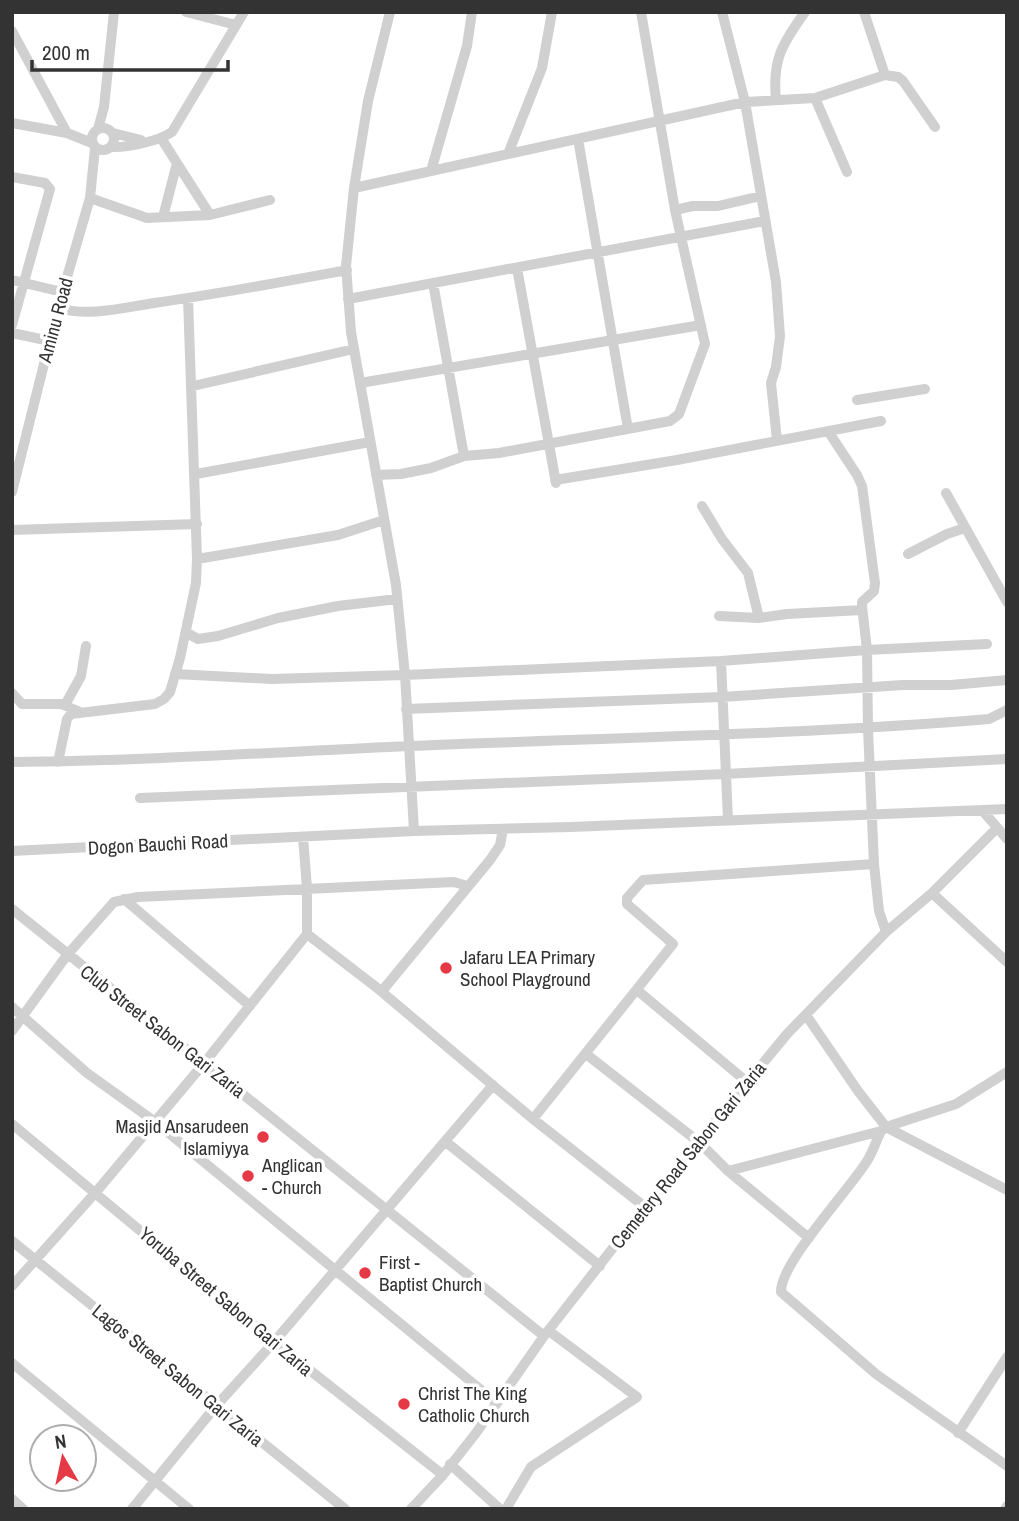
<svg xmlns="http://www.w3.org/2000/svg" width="1019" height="1521" viewBox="0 0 1019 1521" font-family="'Archivo Narrow',sans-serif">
	<rect width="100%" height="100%" fill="#fff"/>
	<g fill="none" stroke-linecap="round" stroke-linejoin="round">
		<!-- minor -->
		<path stroke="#d0d0d0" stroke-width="10" d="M186 12 236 25
			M390 12 368 101 354 188 346 266 351 332 396 585 405 675 414 831
			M722 12 745 102 776 282 780 336 776 367 771 383 777 440
			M864 12 885 75
			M12 31 67 133
			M815 98 847 172
			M776 100C772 60 782 44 805 12
			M12 123 67 133 92 143
			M92 139a11 11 0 1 1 22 0a11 11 0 1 1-22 0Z
			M98 129 104 107 114 12
			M113 133 141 140
			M161 138 210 215
			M578 139 628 429
			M111 147C127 148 159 141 172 132L244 12
			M508 154 542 68 552 12
			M431 171 467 46 472 12
			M12 177 45 183 50 189 12 325
			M354 188 745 102 815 98 885 75 898 77 903 81 935 127
			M90 198 147 218 210 215 270 200
			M675 210 693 206H718L761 196
			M163 217 177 163
			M517 268 556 483
			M12 280 62 292
			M433 283 464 456
			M348 299 765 221
			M58 308C89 317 122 308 154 303 218 294 282 282 347 270
			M12 333 50 341
			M360 383 701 325
			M193 386 354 349
			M857 400 925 389
			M828 431 857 475 862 486 875 583 874 591 862 602V606L867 650 868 729 874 864 879 911 886 932
			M196 474 370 442
			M376 475 401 474 431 468 464 456 499 453 670 421 679 414 705 344 675 210 641 12
			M555 480 677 460 881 421
			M12 492 58 308 90 198 95 148
			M946 493 1007 602
			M702 506 722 539 748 573 759 618 787 614 862 610
			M12 530 197 524
			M908 554 947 534 965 528
			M197 559 338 535 384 520
			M719 616 759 618
			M187 633 198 639 218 636 278 618 338 606 397 599
			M721 661 728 820
			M175 674 272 679 405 675 721 661 867 650 987 644
			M12 693 22 704H61L78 711
			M65 705 81 676 86 646
			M406 709 721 697 903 685H951L1007 680
			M12 762C144 761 276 752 409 746 602 738 796 735 989 719L1007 710
			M58 762 67 719 71 714 155 704 164 699 170 692 180 658 196 583 197 559 188 298
			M140 798 725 774 1007 759
			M982 810 1007 839
			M12 851 414 831 571 827 1007 809
			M932 893 1007 962
			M124 899 250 1006
			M12 909 544 1336
			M307 934 376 987 533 1119 645 1207
			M637 990 747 1082
			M382 991 490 860 500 845 503 829
			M12 1007 87 1073 154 1121 497 1403
			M806 1015 858 1091 886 1127 956 1104 1007 1072
			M12 1031 67 955 114 902 138 897 454 882 464 885 467 888
			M586 1054 700 1143 728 1171 809 1238
			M533 1119 673 944 627 904V898L643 880 874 864
			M12 1124 274 1342 443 1475
			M881 1131C876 1141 873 1152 867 1161 850 1189 780 1263 781 1292L876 1374 1007 1466
			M446 1142 600 1266
			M728 1171 881 1131 886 1127 1007 1190
			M12 1241 345 1509
			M12 1286 96 1192 205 1062 307 934V888L303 837
			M12 1363 189 1509
			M958 1433 1007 1357
			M450 1464 500 1509
			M12 1499 23 1509
			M132 1509 216 1406 274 1342 493 1085
			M411 1509 443 1475 476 1433 544 1336 645 1207 787 1034 886 932 932 893 996 829
			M506 1509 531 1467 637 1397 549 1331
			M1005 1509 1007 1506"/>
	</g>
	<!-- markers -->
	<g fill="#e63946" stroke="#fff" stroke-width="2.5">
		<circle cx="446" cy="968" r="7"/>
		<circle cx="263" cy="1137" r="7"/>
		<circle cx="248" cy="1176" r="7"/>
		<circle cx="365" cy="1273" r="7"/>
		<circle cx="404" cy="1404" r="7"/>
	</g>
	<g text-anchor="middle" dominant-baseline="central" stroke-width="7" stroke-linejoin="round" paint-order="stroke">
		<!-- street labels -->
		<g font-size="19" fill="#333" stroke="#fff">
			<text transform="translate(55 320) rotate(-75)">Aminu Road</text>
			<text transform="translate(158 844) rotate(-3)">Dogon Bauchi Road</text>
			<text transform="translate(163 1031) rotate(38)">Club Street Sabon Gari Zaria</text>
			<text transform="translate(688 1155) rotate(-51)">Cemetery Road Sabon Gari Zaria</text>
			<text transform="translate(226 1301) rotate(40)">Yoruba Street Sabon Gari Zaria</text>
			<text transform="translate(178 1375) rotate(39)">Lagos Street Sabon Gari Zaria</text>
		</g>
		<!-- poi labels -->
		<g font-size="19" fill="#333" stroke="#fff" text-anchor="start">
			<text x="460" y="957">Jafaru LEA Primary<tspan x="460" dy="22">School Playground</tspan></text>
			<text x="249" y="1126" text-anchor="end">Masjid Ansarudeen<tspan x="249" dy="22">Islamiyya</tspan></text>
			<text x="262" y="1165">Anglican<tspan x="262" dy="22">- Church</tspan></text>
			<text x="379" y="1262">First -<tspan x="379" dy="22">Baptist Church</tspan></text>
			<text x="418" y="1393">Christ The King<tspan x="418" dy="22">Catholic Church</tspan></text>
		</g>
	</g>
	<!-- border -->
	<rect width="1019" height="1521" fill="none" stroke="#333333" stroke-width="28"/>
	<!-- north arrow -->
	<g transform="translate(63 1458) rotate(351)"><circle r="33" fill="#ffffff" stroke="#adadad" stroke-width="2"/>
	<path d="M0-5L12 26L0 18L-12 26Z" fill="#e63946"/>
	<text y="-10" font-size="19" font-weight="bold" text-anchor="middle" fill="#333333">N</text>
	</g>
	<!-- scale -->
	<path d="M32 60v10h196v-10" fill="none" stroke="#333333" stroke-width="3.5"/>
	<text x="42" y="60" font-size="21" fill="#333333" stroke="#ffffff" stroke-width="5" paint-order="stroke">200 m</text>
</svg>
